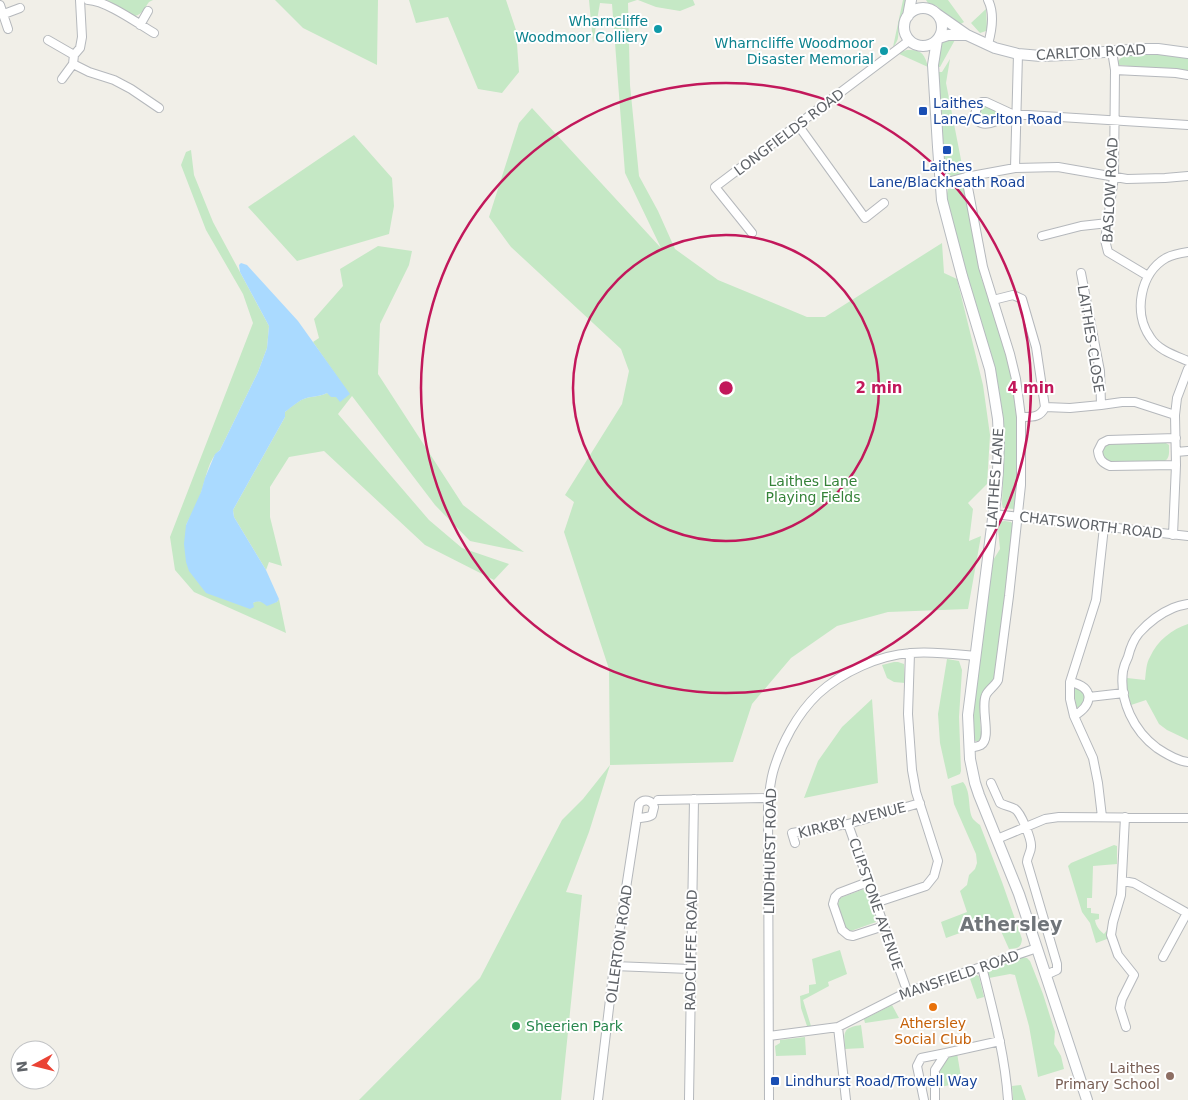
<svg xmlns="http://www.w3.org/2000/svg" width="1188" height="1100" viewBox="0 0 1188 1100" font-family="'DejaVu Sans',sans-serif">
	<rect width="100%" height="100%" fill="#f1efe8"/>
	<!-- green -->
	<path fill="#c5e8c5" d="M107 0H153L149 2C145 7 142 15 135 16Z
		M275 0H378L377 65 303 28Z
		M409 0H506L516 30 519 72 502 93 478 89 448 17 416 23Z
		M589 0H637L628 3 630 85 639 176 658 211 675 249 718 280 807 317H825L942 243 944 273 957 279 983 385 990 435 987 484 968 503 973 509 969 541 981 536 968 609 888 612 837 626 791 658 752 704 733 762 610 765 589 832 566 892 582 895 561 1100H359L480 978 562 820 583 799 610 765 609 669 564 532 574 502 565 495 622 404 629 371 621 349 511 247 489 217 519 123 532 108 661 248 625 173 612 4 600 3 593 43Z
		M638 0H693L695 5 680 11 656 7Z
		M903 0H909C906 7 902 13 900 19 896 31 902 37 893 47Z
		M926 0H948L964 22 959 25 944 14 937 6 928 3Z
		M986 9 987 28 986 31 980 33 971 23Z
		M956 38 940 67H937L941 43 945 40Z
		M907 50C921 49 925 54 928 67L897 53Z
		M1142 52 1188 58V73L1173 70 1119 65 1117 63C1121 54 1134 54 1142 52Z
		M950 59 946 83 964 175C953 177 948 178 944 167L938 72H942Z
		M984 105 1003 114V116L984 122 979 118V107Z
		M354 135 392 178 394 206 389 234 297 261 248 207Z
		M191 150 194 175 213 222 269 326 267 348 258 372 220 450C208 459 206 479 201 493 197 504 191 515 186 525L253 603 257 601 263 602 266 604 277 602 279 599 286 633 194 592 175 570 170 537 253 323 243 294 206 230 181 165 186 152Z
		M963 186 965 191 981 277 1008 356 1014 387 1017 416 1018 471 1016 507 1014 509 1003 508 1002 504 1004 447 1001 403 993 362 977 310 957 243 946 198 948 189 955 187Z
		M378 246 412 251 409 265 380 324 378 374 463 505 524 552 470 541 435 505 352 396 338 414 429 520 462 548 509 564 494 580 425 545 324 451 289 457 270 487V517L282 566 269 562 266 570 234 517 233 510 285 417V412C292 406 301 398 311 397 317 396 321 396 327 393L336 397 349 394 313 342 319 338 314 319 343 286 340 269Z
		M1163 441 1169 445C1169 451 1170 458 1165 461L1112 463C1103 461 1103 458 1101 449L1104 445 1109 443Z
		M1005 521 1011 522 1014 526 996 674C994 682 988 684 984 690 977 700 981 725 981 737V741H975L972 738 973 713 992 562 1000 549 998 529 999 522Z
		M1188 624V740L1167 730 1159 724 1146 700 1131 705 1127 690V678L1145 680C1146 673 1146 663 1150 657 1157 641 1172 629 1188 624Z
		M947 659 959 661 962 670 959 717 961 771 960 774 948 779 940 743 938 714Z
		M894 662H898L904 664 905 683 894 682 887 678 882 665Z
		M1076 687C1085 693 1088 700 1080 708L1076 707 1074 689Z
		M872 699 878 783 804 798 818 761 842 727Z
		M963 782C972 793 967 809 973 819 975 821 977 823 980 825L1002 882 1022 939C1021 949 1017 948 1009 949L996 920 946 938 941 922 967 912 960 891 967 885 969 875 975 869 977 863 976 854 954 804 951 786Z
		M1114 845 1117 846V864L1093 866 1092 898H1087V908H1091V913L1099 914V919L1095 920C1096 926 1099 930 1104 934L1107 930V939L1096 943 1090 923 1082 912 1068 866 1071 863Z
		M864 889 867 892 876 920V922L851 931H848L845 928 838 904 840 898Z
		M840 950 847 974 828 982 829 986 803 1000 811 1026H807L801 1008 800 996 809 993V985L816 984 812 959Z
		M1022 957 1027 958 1030 961 1043 994 1055 1032 1054 1044 1061 1056 1064 1069 1038 1077 1029 1026 1015 975 1010 974 989 978 988 973 989 968Z
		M973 974 979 976 984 997 977 999 969 976Z
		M892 1005 899 1018 865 1023 864 1019Z
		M861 1025 864 1048 845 1049C844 1032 842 1028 861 1025Z
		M805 1037 806 1055 776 1056 775 1046 780 1043V1040Z
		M957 1053 962 1083 939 1087C937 1071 941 1058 957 1053Z
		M1021 1085 1026 1100H1013L1012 1086Z"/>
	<!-- water -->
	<path fill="#aadaff" d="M241 263 247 265 298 321 350 394 340 402 336 397H331L327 393C321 396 317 396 311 397 301 398 293 406 285 412V417L233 510 234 517 266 570 279 599 277 602 267 606C262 602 259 600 253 603L254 607 250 609 206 593 189 571 186 562 184 544 186 525 201 492 205 478 215 454 220 450 258 372 267 348 269 326 240 272 239 265Z"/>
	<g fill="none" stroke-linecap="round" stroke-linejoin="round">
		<!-- street casing -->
		<g stroke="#b5b8bc" stroke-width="10">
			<path id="street" d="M88 0C107 1 137 23 154 33
				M0 5 8 29
				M4 14 20 8
				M140 25 148 11
				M48 40 74 55
				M988 44C992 30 995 14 988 0
				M1112 51 1115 70 1114 177 1105 240 1108 252 1148 276
				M73 64 89 72 114 80 131 89 159 108
				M1115 70 1176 73 1188 75
				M62 79 73 64 74 55 80 48 82 37 80 0
				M1012 114C1000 119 979 133 975 114L978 105 982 102H986L1012 114 1188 125
				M798 125 865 218 884 203
				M1015 168 1018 54
				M966 177 983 267 1010 354 1016 379 1021 417V485L1009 596 998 680C995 686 988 690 986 695 980 708 992 738 981 745 977 747 973 747 969 748
				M940 184 966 177 1015 168 1058 167 1127 179 1165 178 1188 176
				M752 233 715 187 910 40
				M1042 236 1081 226 1108 223
				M1188 252C1181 253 1172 255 1166 258 1140 273 1133 313 1150 337 1158 350 1174 355 1188 361
				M1081 273 1100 371 1101 405
				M993 300 1013 295 1022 299 1036 347 1045 407C1040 418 1032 417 1021 417
				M1045 407 1070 408 1101 405 1122 402H1135L1175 415
				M1176 438 1108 440 1102 443 1098 451C1099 459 1102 463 1110 466L1176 465
				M1176 452 1188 451
				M994 514 1188 536
				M1173 535 1176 465 1175 415 1177 398 1188 369
				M1188 604C1183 605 1178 606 1173 608 1161 613 1148 623 1139 633 1134 639 1130 649 1128 657 1126 661 1124 666 1123 671 1119 701 1134 731 1157 748 1166 754 1177 761 1188 762
				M1070 682C1094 687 1094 704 1074 716
				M1089 697 1124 693
				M991 783 1000 803C1005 806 1010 806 1015 809 1021 813 1032 840 1031 847 1031 852 1027 857 1027 862L1057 964V970L1046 975
				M658 800 769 798
				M1102 817 1098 783 1093 758 1074 716 1070 699V682L1096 600 1104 527
				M1125 817 1121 895 1113 922 1111 935 1118 955 1134 975 1122 999 1120 1008 1126 1027
				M848 824 905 985
				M997 839 1045 819 1059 817 1188 818
				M795 843 792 833 848 824 920 803
				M1123 881 1134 883 1187 913 1163 957
				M868 882 839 893 835 897 833 904 842 930 848 935 853 936 884 926
				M875 903 926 886 934 876 938 861 916 792 912 770 908 714 910 653
				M614 966 690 969
				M982 967C993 1011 1005 1055 1008 1100
				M838 1027 846 1100
				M769 1036 838 1027 907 992 1037 948
				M598 1100 614 966 639 804C644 798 652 800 654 807L652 815C648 818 642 817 637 819
				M689 1100 694 799
				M769 1100 768 806C769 795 770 783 773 772 781 744 797 714 818 694 842 672 879 655 911 653 932 651 954 654 975 656
				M924 1100 917 1066 921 1058 946 1053
				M935 1100V1070L946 1053 1000 1041"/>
		</g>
		<!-- secondary casing -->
		<g stroke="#b6babf" stroke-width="12">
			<path id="secondary" d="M904 27a19 19 0 1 1 38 0a19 19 0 1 1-38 0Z
				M937 14 967 35 995 48 1018 54 1041 56 1065 55 1143 49H1158L1188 53
				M908 16 911 0
				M939 38 948 35H967
				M937 40 933 65 938 147 942 200 962 276 990 369 998 419 999 440 998 471 996 495 968 715 970 759 975 783 979 795 1019 894 1087 1100"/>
		</g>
		<!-- street -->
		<use href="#street" stroke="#fff" stroke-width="8"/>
		<!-- secondary -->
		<use href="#secondary" stroke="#fff" stroke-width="10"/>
	</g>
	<!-- distance rings -->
	<g fill="none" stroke="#c2185b" stroke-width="2.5">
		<circle cx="726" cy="388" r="153"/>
		<circle cx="726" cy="388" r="305"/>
	</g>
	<!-- markers -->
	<g fill="#0f9aa8" stroke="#fff" stroke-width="2">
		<circle cx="658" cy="29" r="5"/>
		<circle cx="884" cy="51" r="5"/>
	</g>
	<g fill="#1a4fb4" stroke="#fff" stroke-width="2">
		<rect x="918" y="106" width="10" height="10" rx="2.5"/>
		<rect x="942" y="145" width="10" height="10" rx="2.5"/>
		<rect x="770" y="1076" width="10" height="10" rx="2.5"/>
	</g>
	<circle fill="#e8710a" stroke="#fff" stroke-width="2" cx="933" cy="1007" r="5"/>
	<circle fill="#2e9e5b" stroke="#fff" stroke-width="2" cx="516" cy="1026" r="5"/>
	<circle fill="#8d6e63" stroke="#fff" stroke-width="2" cx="1170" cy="1076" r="5"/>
	<g text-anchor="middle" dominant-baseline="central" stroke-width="4" stroke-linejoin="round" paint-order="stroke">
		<!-- culture labels -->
		<g font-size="14" fill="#0d838f" stroke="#fff" text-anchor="end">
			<text x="648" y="21">Wharncliffe<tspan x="648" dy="16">Woodmoor Colliery</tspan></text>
			<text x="874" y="43">Wharncliffe Woodmoor<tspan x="874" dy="16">Disaster Memorial</tspan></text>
		</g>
		<!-- street labels -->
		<g font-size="14" fill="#5f6368" stroke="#fff">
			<text transform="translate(1091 52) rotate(-3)">CARLTON ROAD</text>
			<text transform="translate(789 132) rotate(-37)">LONGFIELDS ROAD</text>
			<text transform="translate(1110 190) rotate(-87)">BASLOW ROAD</text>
			<text transform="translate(1091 339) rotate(81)">LAITHES CLOSE</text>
			<text transform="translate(995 478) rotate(-86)">LAITHES LANE</text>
			<text transform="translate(1091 525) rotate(7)">CHATSWORTH ROAD</text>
			<text transform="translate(852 820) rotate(-14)">KIRKBY AVENUE</text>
			<text transform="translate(770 851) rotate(-89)">LINDHURST ROAD</text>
			<text transform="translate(876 904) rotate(71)">CLIPSTONE AVENUE</text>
			<text transform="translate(619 944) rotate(-82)">OLLERTON ROAD</text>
			<text transform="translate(691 950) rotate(-89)">RADCLIFFE ROAD</text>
			<text transform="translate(959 975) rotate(-19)">MANSFIELD ROAD</text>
		</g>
		<!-- transit labels -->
		<g font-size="14" fill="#164399" stroke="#fff" text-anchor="start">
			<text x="933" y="103">Laithes<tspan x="933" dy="16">Lane/Carlton Road</tspan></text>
			<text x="947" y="166" text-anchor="middle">Laithes<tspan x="947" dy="16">Lane/Blackheath Road</tspan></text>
			<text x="785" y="1081">Lindhurst Road/Trowell Way</text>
		</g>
		<!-- park labels -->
		<g font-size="14" fill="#348238" stroke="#fff">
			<text x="813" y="481">Laithes Lane<tspan x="813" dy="16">Playing Fields</tspan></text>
		</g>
		<!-- food labels -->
		<g font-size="14" fill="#c56008" stroke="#fff">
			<text x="933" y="1023">Athersley<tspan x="933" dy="16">Social Club</tspan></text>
		</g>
		<!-- leisure labels -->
		<g font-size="14" fill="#27864d" stroke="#fff" text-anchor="start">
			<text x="526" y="1026">Sheerien Park</text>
		</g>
		<!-- education labels -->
		<g font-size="14" fill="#785e54" stroke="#fff" text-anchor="end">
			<text x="1160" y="1068">Laithes<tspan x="1160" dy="16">Primary School</tspan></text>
		</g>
		<!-- district labels -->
		<g font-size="19" font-weight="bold" fill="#70757a" stroke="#fff">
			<text x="1011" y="924">Athersley</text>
		</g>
	</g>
	<circle cx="726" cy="388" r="8" fill="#c2185b" stroke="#fff" stroke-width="2.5"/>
	<g font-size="15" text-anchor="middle" font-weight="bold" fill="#c2185b" stroke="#fff" stroke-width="4" stroke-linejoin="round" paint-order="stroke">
		<text x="879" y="393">2 min</text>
		<text x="1031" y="393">4 min</text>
	</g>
	<!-- north arrow -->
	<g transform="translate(35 1065) rotate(263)"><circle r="24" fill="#ffffff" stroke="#bfc1c3"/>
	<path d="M0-4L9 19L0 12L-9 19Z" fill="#ea4335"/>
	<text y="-8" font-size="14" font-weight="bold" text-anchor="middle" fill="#5f6368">N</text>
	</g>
</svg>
